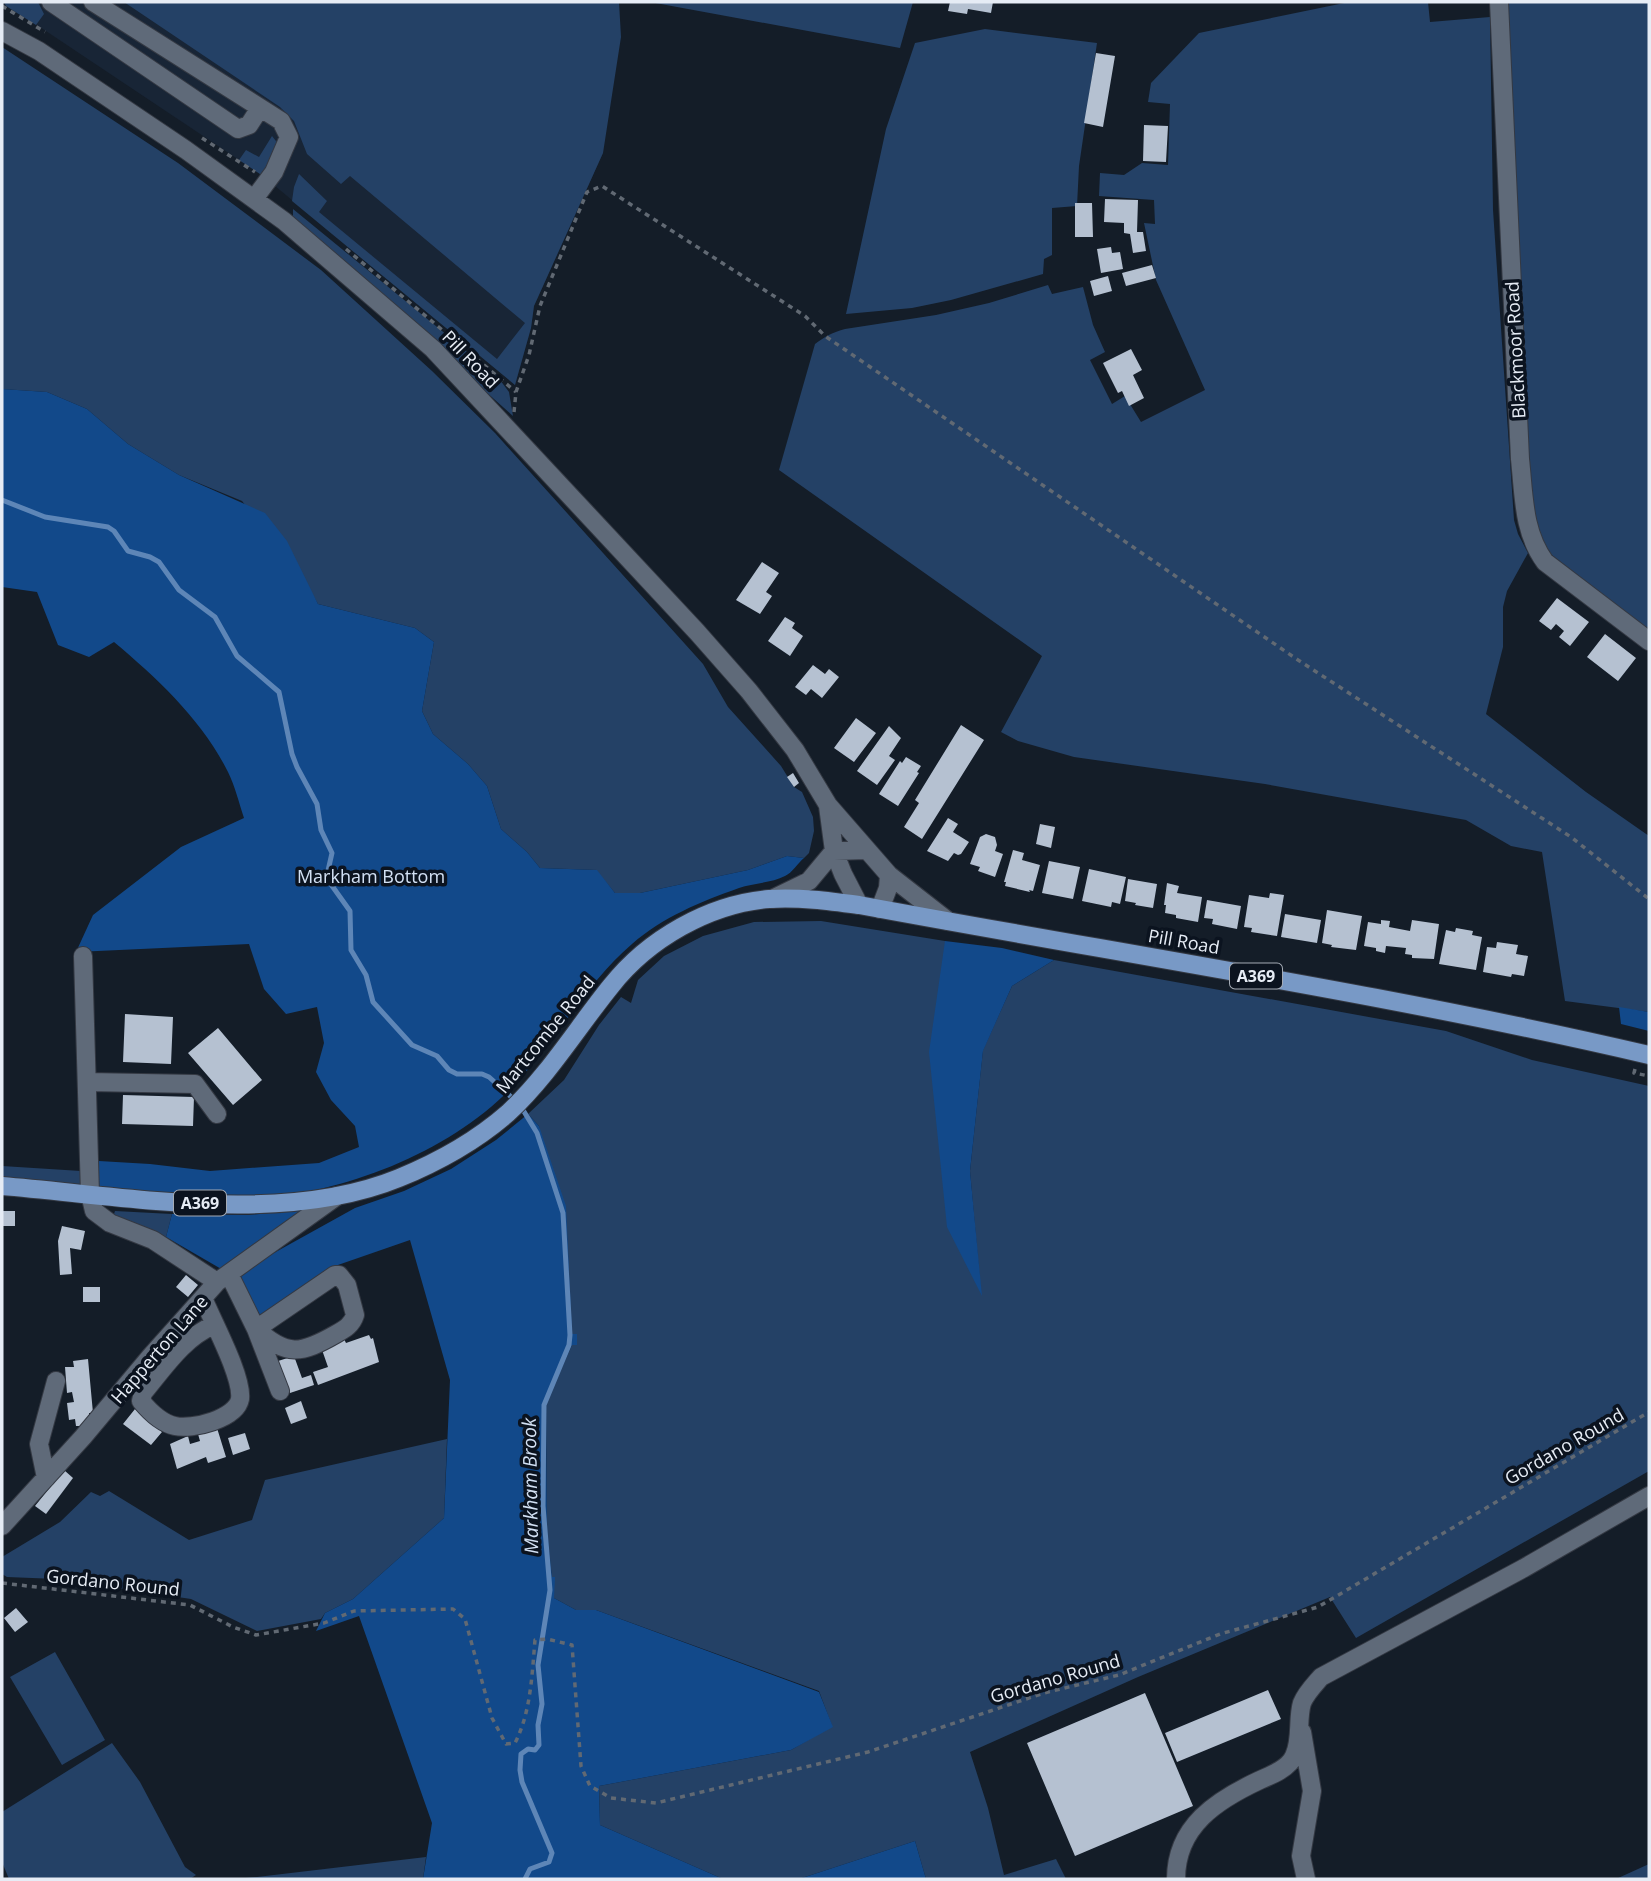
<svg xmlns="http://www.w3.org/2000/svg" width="1651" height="1881" viewBox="0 0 1651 1881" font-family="'Open Sans',sans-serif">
	<rect width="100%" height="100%" fill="#141d28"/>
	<!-- built -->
	<path fill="#182536" d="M2 2H459L603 153 534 306 531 328 515 385 263 176 16 11 2 4Z"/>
	<!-- green -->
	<path fill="#244166" d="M4 2H38L44 14 36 25 6 6Z
		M124 2H619L621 37 603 153 534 306 531 328 515 385 292 201 294 187 299 174 327 201 319 212 497 359 525 323 350 176 341 184 307 154 294 121 280 107Z
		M650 2H913L900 48Z
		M1349 2H1428L1430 22 1490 17 1493 210 1514 520 1518 534 1528 553 1507 591 1503 607V647L1486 714 1586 792 1649 836V1012L1565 1001 1542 852 1511 846 1466 820 1265 784 1074 757 1018 741 1001 732 1042 656 779 470 815 344C824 337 833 332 845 329L936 315 989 303 1048 285 1052 294 1083 287 1093 325 1105 352 1090 360 1112 404 1125 396 1141 422 1205 390 1156 280 1144 223 1155 224 1154 200 1099 196 1100 173 1124 175 1142 163 1168 165 1170 104 1148 102 1151 83 1199 33Z
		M1508 2H1649V630L1548 552 1539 540 1531 508Z
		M985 29 1097 43 1079 166 1077 206 1052 208V255L1044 259 1043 274 951 300 912 308 846 314 886 129 915 43Z
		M2 47 178 163 321 270 432 371 495 433 703 664 728 707 781 766 794 787 802 792 813 817 814 831 809 853 804 858 787 856 748 870 640 893H615L596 870 540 868 527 852 501 829 487 786 468 764 433 734 422 711 434 642 415 628 318 604 303 578 242 501 179 475 128 444 87 409 47 392 2 389Z
		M272 136 279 145 263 176 239 160 246 150 259 157Z
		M293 209 497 376 509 392 513 416 298 225 293 218Z
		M821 921 945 941 981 1293 970 1171 983 1050 1012 986 1054 960 1446 1031 1532 1060 1649 1086V1471L1356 1638 1330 1597 1138 1677 970 1752 988 1808 1004 1875 1056 1859 1066 1879H926L915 1841 799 1879H723L600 1825 599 1786 791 1750 832 1726 819 1691 596 1610H576L554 1598 547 1531 546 1402 577 1334H572L539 1126 528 1114 564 1080 599 1025 621 997 631 1003 638 980 664 956 703 936 754 922Z
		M2 1166 81 1171V1185L2 1180Z
		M115 1211 172 1214 166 1237 118 1217 114 1214Z
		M447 1439 444 1518 353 1599 325 1613 321 1619 257 1631 191 1599 57 1579 7 1577 2 1574V1557L60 1522 91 1492 100 1496 109 1491 189 1540 252 1520 265 1480Z
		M55 1652 105 1740 62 1765 10 1677Z
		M112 1743 140 1782 185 1867 196 1875 190 1879H9L2 1862V1812Z
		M426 1857 423 1879H235L257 1877Z
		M1649 1864V1879H1616Z"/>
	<!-- forest -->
	<path fill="#12498a" d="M2 389 47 392 87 409 128 444 179 475 265 513 287 541 318 604 415 628 434 642 422 711 433 734 468 764 487 786 501 829 527 852 540 868 597 870 615 893H640L748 870 787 856 804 858C798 863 792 873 785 876 772 883 753 883 739 888 700 902 663 917 632 944 585 984 556 1042 513 1086 450 1153 341 1194 251 1199 235 1200 219 1197 203 1196 168 1194 133 1192 98 1188L99 1161 150 1164 210 1171 319 1163 359 1147 355 1126 331 1100 316 1072 324 1043 317 1007 286 1014 264 989 249 944 76 952 93 915 181 847 244 818C239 803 235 786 228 772 202 720 158 679 114 642L89 657 58 645 37 592 2 587Z
		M945 941 1002 948 1054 960 1012 986 983 1051 970 1171 982 1296 947 1227 929 1052Z
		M1619 1007 1649 1012V1031L1621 1024Z
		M528 1114 539 1126 566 1206 572 1334H577V1345H572L546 1402 547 1531 552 1577H555L554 1598 576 1610H596L819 1692 833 1727 791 1750 599 1786 600 1825 723 1879H423L432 1823 359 1616 316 1631 325 1613 353 1599 444 1518 450 1380 410 1240 335 1266 257 1321 236 1274 355 1208 404 1191 451 1169 496 1140Z
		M311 1209 223 1270 166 1237 172 1214 248 1215Z
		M915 1841 926 1879H799Z"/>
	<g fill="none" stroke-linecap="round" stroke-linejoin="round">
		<!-- stream -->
		<path stroke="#5e86b7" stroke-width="5" d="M2 500 45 517 108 527 114 531 128 551 150 557 159 562 179 590 215 617 237 656 279 692 292 754 297 767 317 804 321 830 332 853 327 875 330 883 350 911 351 950 366 975 373 1002 412 1045 437 1056 449 1070 457 1074H482L489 1077 520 1105 537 1133 563 1213 570 1335 569 1345 544 1405 543 1506 550 1590 538 1665 542 1704 538 1725 539 1745 535 1750 528 1749 521 1754 520 1770 522 1782 552 1853 549 1862 530 1869 525 1879"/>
	</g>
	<!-- building -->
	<path fill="#b5c1d1" d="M950 2H993L991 13 968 9 967 14 948 11Z
		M1096 53 1115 56 1103 127 1084 123Z
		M1144 125 1168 126 1166 162 1143 161Z
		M1105 199 1138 200 1137 232H1143L1146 251 1133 253 1130 234 1124 233V223L1104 222Z
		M1075 203H1092L1093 237H1075Z
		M1111 247 1112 253 1120 252 1123 269 1101 273 1097 249Z
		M1152 265 1156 278 1126 286 1122 273Z
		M1108 276 1112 291 1094 296 1090 281Z
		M1131 349 1142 370 1133 375 1144 398 1129 406 1122 391 1118 393 1103 363Z
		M762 562 779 573 766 592 772 596 760 614 736 600Z
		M1557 598 1589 622 1570 646 1559 637 1564 631 1556 624 1551 630 1539 621Z
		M785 617 795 623 792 628 803 636 790 656 768 641Z
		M1605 634 1636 658 1618 681 1587 657Z
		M813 665 825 674 829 669 839 677 822 698 811 689 806 695 795 687Z
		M856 718 876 733 854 762 834 748Z
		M961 725 984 740 922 839 904 827 919 803 915 800Z
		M889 726 901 738 889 756 895 760 877 785 857 771Z
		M906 757 921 766 917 772 919 773 898 806 879 794 900 761 902 763Z
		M793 773 799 783 794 787 787 777Z
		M948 818 958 824 953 832 969 842 961 854 958 855 954 853 948 861 927 851Z
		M1040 824 1055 827 1051 848 1036 844Z
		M986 834 995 837 997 845 995 851 1003 854 995 877 978 871 980 867 970 864 980 837Z
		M1013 850 1024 853 1022 860 1040 865 1033 891 1029 890 1030 892 1005 886 1006 882H1004Z
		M1049 861 1080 867 1073 899 1042 893Z
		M1089 869 1126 877 1120 904 1112 902 1111 907 1082 901Z
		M1128 879 1157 884 1153 908 1135 905 1136 903 1125 901Z
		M1167 883 1179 886 1177 893 1202 897 1198 922 1176 918V915L1165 913 1166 905H1164Z
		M1270 893 1284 895 1277 936 1251 932 1252 928 1244 927 1249 895 1269 898Z
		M1207 900 1241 906 1237 929 1212 924 1213 919 1204 918Z
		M1327 910 1362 916 1356 950 1331 947 1332 945 1322 943Z
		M1285 914 1321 920 1317 943 1281 937Z
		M1381 920 1390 921 1389 927 1410 931 1412 920 1439 924 1434 959 1412 958V955L1405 954 1406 948 1386 946 1385 953 1376 951V948L1364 946 1368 922 1381 924Z
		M1456 928 1473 931 1472 935 1482 937 1476 970 1439 964 1446 930 1455 932Z
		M1497 942 1518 945 1516 954 1528 956 1524 976 1512 974 1511 977 1483 972 1487 947 1496 948Z
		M125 1014 173 1017 171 1064 123 1062Z
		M218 1028 262 1080 233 1105 188 1053Z
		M123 1095 194 1097 193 1126 122 1124Z
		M2 1211H15V1226H2Z
		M62 1226 85 1231 81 1250 70 1248 72 1274 60 1275 58 1241Z
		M186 1275 198 1285 188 1297 176 1287Z
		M83 1287H100V1302H83Z
		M369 1335 371 1339 373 1338 379 1362 318 1385 313 1372 328 1367 321 1347 344 1339 346 1343Z
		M294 1356 302 1378 311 1375 314 1385 290 1393 278 1361Z
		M88 1359 93 1413H89V1418L83 1426H76L75 1419 69 1420 67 1403 74 1402 72 1392 67 1393 65 1367H74L73 1361Z
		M301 1401 307 1418 291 1424 285 1408Z
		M135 1409 162 1432 151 1445 123 1424Z
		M217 1428 226 1457 208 1463 206 1457 177 1469 170 1444 188 1436 190 1444 200 1441 198 1434Z
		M245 1433 250 1449 233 1455 228 1438Z
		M64 1470 73 1478 46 1514 35 1506Z
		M16 1608 28 1622 15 1632 4 1618Z
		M1268 1690 1281 1719 1177 1762 1165 1733Z
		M1145 1693 1193 1806 1075 1856 1027 1743Z"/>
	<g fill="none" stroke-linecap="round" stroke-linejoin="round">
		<!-- minor casing -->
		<g stroke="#343943" stroke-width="20">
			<path id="minor" d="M51 2 238 129 249 125 260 108
				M93 2 281 121 289 137 274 172 254 199
				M1499 2 1520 459C1524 496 1523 532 1545 562L1649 641
				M2 31 39 51 186 150 284 221 433 349 697 632 749 691 795 750 828 805 889 875 948 921
				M828 806 834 851 843 874 859 905
				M772 899 809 881 834 851 866 850
				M880 909 888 888 889 875
				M83 956 90 1194 94 1211 110 1223 153 1240 217 1282
				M88 1082 195 1084 217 1114
				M229 1274 256 1329 280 1391
				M335 1275H339L347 1285 355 1315C352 1325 345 1329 336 1334 301 1354 287 1357 256 1329Z
				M203 1298C212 1320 243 1377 240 1399 236 1419 192 1430 175 1426 161 1423 150 1412 141 1401L143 1393C164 1368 183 1338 214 1325
				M46 1478 39 1444 56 1381
				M2 1526 83 1437 150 1357 217 1282 337 1196
				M1302 1732 1312 1791 1301 1856 1306 1879
				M1176 1879C1176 1826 1217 1800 1260 1780 1272 1775 1289 1768 1294 1756 1302 1740 1297 1719 1302 1703 1306 1693 1315 1684 1321 1677L1524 1568 1649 1496"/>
		</g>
		<!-- major casing -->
		<g stroke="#343943" stroke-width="20">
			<path id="major" d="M2 1186C126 1196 282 1226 399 1178 438 1162 476 1141 508 1113 548 1076 577 1028 611 986 648 939 709 904 769 899 799 897 829 901 859 905 1122 954 1388 994 1649 1055"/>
		</g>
		<!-- path -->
		<path stroke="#616973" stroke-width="3.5" stroke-dasharray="5 5" stroke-linecap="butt" d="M2 6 45 32
			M202 138 255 172
			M346 249 516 392
			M514 412 516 392 529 355 540 306 587 192 602 186 805 316 825 336 1298 660 1571 837 1649 899
			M1635 1069 1634 1073 1649 1076
			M2 1583 190 1605 233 1627 256 1635 324 1623 354 1611 453 1609 465 1619 492 1718 506 1744 515 1743C531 1712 532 1674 535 1640L547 1639 572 1645 581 1766 590 1786 611 1798 656 1803 868 1752 1044 1693 1119 1675 1220 1634 1318 1607 1649 1412"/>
		<!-- minor -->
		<use href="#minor" stroke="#5f6a79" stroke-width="18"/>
		<!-- major -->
		<use href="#major" stroke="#7899c6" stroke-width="18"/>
	</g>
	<g text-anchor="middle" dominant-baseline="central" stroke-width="7" stroke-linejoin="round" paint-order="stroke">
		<!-- shield labels -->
		<g fill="#0b131f" stroke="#a4abb5" stroke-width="2">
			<rect x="1230" y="963.5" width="52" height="25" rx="5"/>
			<rect x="174" y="1190.5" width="52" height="25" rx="5"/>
		</g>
		<g font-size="16" font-weight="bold" fill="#e6ecf5">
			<text x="1256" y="976">A369</text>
			<text x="200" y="1203">A369</text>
		</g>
		<!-- street labels -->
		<g font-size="18" fill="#e6ecf5" stroke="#0b131f">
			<text transform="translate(1515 350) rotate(-93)">Blackmoor Road</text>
			<text transform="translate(471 359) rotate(46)">Pill Road</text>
			<text transform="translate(1184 941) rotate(10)">Pill Road</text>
			<text transform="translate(545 1034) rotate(-51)">Martcombe Road</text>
			<text transform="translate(159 1349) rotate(-49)">Happerton Lane</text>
			<text transform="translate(1564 1446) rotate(-30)">Gordano Round</text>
			<text transform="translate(113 1582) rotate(6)">Gordano Round</text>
			<text transform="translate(1055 1678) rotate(-16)">Gordano Round</text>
		</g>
		<!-- park labels -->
		<g font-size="18" fill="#d3e1f4" stroke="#0b131f">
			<text x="371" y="876">Markham Bottom</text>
		</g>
		<!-- water labels -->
		<g font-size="19" font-style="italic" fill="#d3e1f4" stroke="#0b131f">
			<text transform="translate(530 1486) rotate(-91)">Markham Brook</text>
		</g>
	</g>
	<!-- border -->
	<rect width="1651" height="1881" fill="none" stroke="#e6ecf5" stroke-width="7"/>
</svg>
